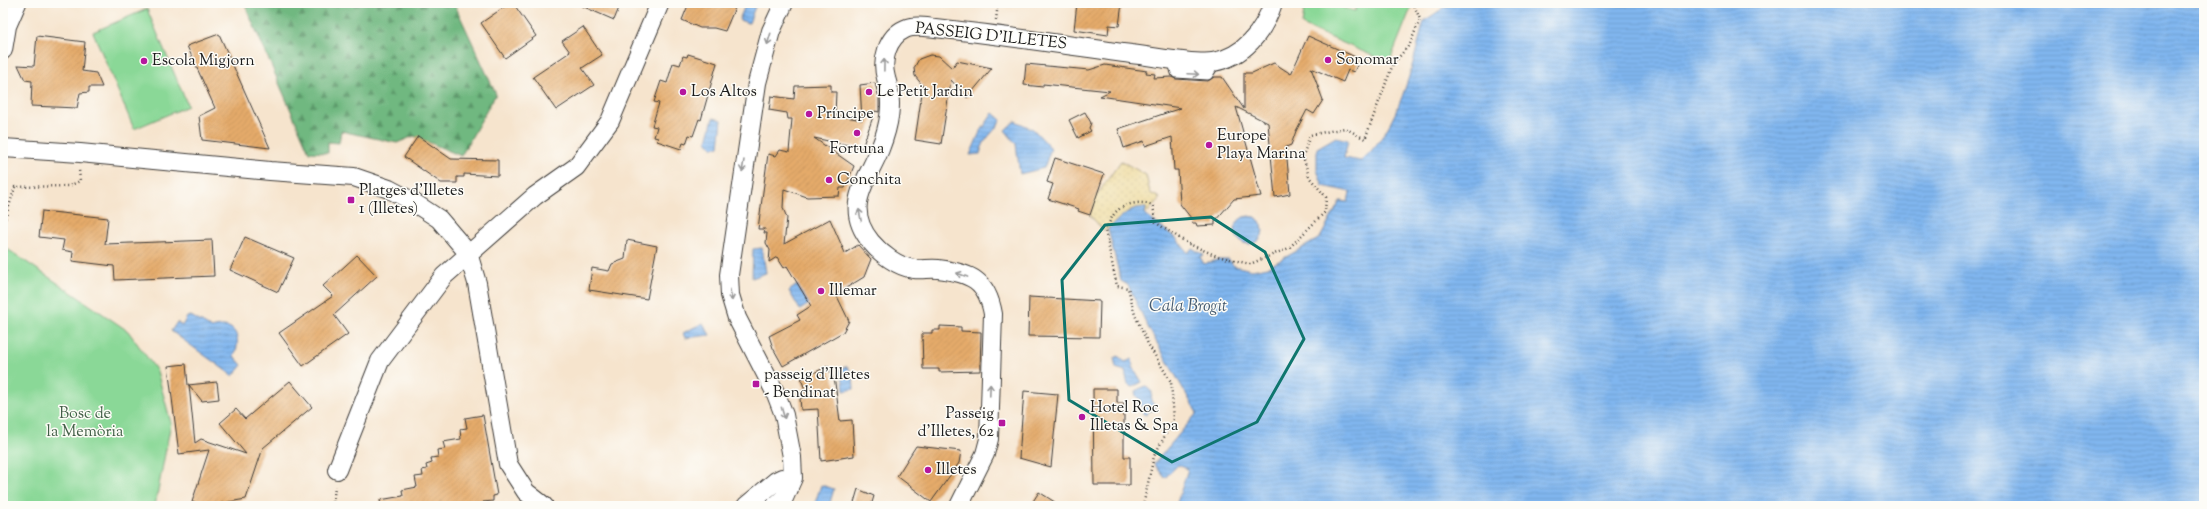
<svg xmlns="http://www.w3.org/2000/svg" width="2207" height="509" viewBox="0 0 2207 509" font-family="'Sorts Mill Goudy',serif">
	<defs>
		<pattern id="forest-firs" width="22" height="20" patternUnits="userSpaceOnUse"><rect width="22" height="20" fill="#6fb880"/><path d="M5 1l3.5 6h-7zM16 11l3.5 6h-7z" fill="#5a9568"/></pattern>
		<pattern id="sand-dots" width="8" height="8" patternUnits="userSpaceOnUse"><rect width="8" height="8" fill="#eeda9e"/><path d="M2 2h.1M6 6h.1" fill="none" stroke="#ccba88" stroke-width="1.8" stroke-linecap="round"/></pattern>
		<pattern id="water-rules" width="6" height="5" patternUnits="userSpaceOnUse"><rect width="6" height="5" fill="#80b6ef"/><path d="M0 2.5h6" fill="none" stroke="#6e9ccc"/></pattern>
		<pattern id="building-hatch" width="6" height="6" patternUnits="userSpaceOnUse"><rect width="6" height="6" fill="#e5ab6b"/><path d="M-1 1l2-2M0 6l6-6M5 7l2-2" fill="none" stroke="#c4935c"/></pattern>
	</defs>
	<rect width="100%" height="100%" fill="#fdfcf7"/>
	<filter id="ink" filterUnits="userSpaceOnUse"><feTurbulence type="fractalNoise" baseFrequency=".025" numOctaves="2"/><feDisplacementMap in="SourceGraphic" scale="8" xChannelSelector="R" yChannelSelector="G"/><feConvolveMatrix kernelMatrix="1 2 1 2 8 2 1 2 1" color-interpolation-filters="sRGB"/></filter>
	<filter id="wash" filterUnits="userSpaceOnUse"><feTurbulence type="fractalNoise" baseFrequency=".012" numOctaves="4" result="noise"/><feDisplacementMap in="SourceGraphic" scale="16" xChannelSelector="R" yChannelSelector="G"/><feGaussianBlur stdDeviation="0.9" result="paint"/><feColorMatrix in="noise" values="0 0 0 0 0 0 0 0 0 0 0 0 0 0 0 0 0 1.4 0 .05"/><feComposite in="paint" operator="in"/></filter>
	<g filter="url(#wash)">
		<rect width="100%" height="100%" fill="#f6e4cd"/>
		<!-- green -->
		<path fill="#8ad897" stroke="#537a5a" d="M1305 3H1327L1355 11 1357 3H1413L1389 63 1302 25Z
			M147 9 188 106 134 129 93 32Z
			M3 246 128 331 157 371 171 423 155 506H3Z"/>
		<!-- forest -->
		<path fill="url(#forest-firs)" stroke="#466a4e" d="M244 3H454L496 94 461 156 414 136 397 143 341 131 339 143 328 142V153L309 152Z"/>
		<!-- sand -->
		<path fill="url(#sand-dots)" stroke="#857b5d" d="M1121 161 1146 175 1150 193 1160 198 1145 215 1146 208C1125 204 1120 226 1103 230L1090 215 1096 196Z"/>
		<!-- water -->
		<path fill="url(#water-rules)" stroke="#4e6986" d="M746 3 756 4 749 23 739 20Z
			M1451 3H2204V506H1176L1188 469 1178 465 1165 478 1154 464 1197 413 1149 329 1128 285 1121 281 1108 229C1119 219 1130 205 1146 208L1145 215 1176 238 1188 253 1192 248 1204 255 1200 257 1204 264 1217 260H1229L1234 266 1252 270 1268 267 1320 238 1340 201 1348 202 1350 192 1323 186 1317 170V148L1336 137 1348 140 1344 158 1361 161C1400 127 1411 69 1424 21Z
			M993 113 1001 120C993 135 984 136 980 154L970 155 979 134Z
			M713 118 722 120 719 146 713 148 707 141Z
			M1015 121 1033 129 1051 148 1044 168 1020 174 1016 144 1005 130Z
			M1235 230a14 14 0 1 1 28 0a14 14 0 1 1-28 0Z
			M762 248 766 273 752 278 753 249Z
			M797 285 809 304 800 310 789 291Z
			M191 316 212 328C234 320 243 337 234 356L242 365 233 376 171 331 177 322 182 326 187 317Z
			M703 323 710 335 685 338 683 333Z
			M1118 356 1125 362 1132 359 1133 367 1142 382 1133 387 1128 385 1125 371 1116 368 1114 358Z
			M847 366 853 376 854 389 844 391 843 380 838 371Z
			M1145 386 1152 392 1151 401 1156 407 1155 410 1149 411 1146 415 1142 413 1144 406H1137L1140 400 1136 396 1135 391Z
			M821 485 834 489 829 506H814Z"/>
		<g id="blocks">
			<!-- building -->
			<path fill="url(#building-hatch)" d="M510 3H513L536 36 505 58 481 23Z
				M575 3H621L614 20Z
				M689 3H737L725 31 714 28H700L682 20Z
				M1077 3H1122L1119 26 1109 25 1108 35 1074 30Z
				M583 27 602 55 582 68 594 85 556 110 533 77 570 52 562 41Z
				M219 34 270 148 202 140 199 116 215 108 187 46Z
				M37 36 85 42 82 71 96 73 102 87H89V92L80 93 77 108 31 106 32 81 25 80 18 65 34 66Z
				M1308 36 1360 59 1354 72 1348 70 1343 82 1311 68 1323 100 1314 114 1307 110 1296 131 1291 145 1286 147 1290 194 1275 197 1268 123 1236 107 1261 196 1234 199 1215 221V225L1197 226 1196 223H1192L1191 218 1180 204 1178 170H1174L1172 137 1145 146 1144 141 1124 148 1118 129 1181 108 1100 96 1110 91 1043 84V87L1024 85 1026 64 1089 70 1105 65 1147 71 1146 73 1155 74 1154 78 1171 77 1176 79 1208 81 1214 77H1222L1244 109V73H1252L1274 63 1291 74Z
				M688 54 717 63 701 120 699 119 693 136 689 135 686 144 683 143 681 149 657 141 658 138 654 137 657 127 652 126 659 103 654 102 661 81 667 83 673 63 680 65 683 56 687 57Z
				M930 55 939 56 952 68 957 61 992 68 967 98 951 80 941 144 915 140 923 86 915 76 914 68 919 59Z
				M875 83 879 98V112L875 111 862 148 814 138 854 166 845 188H840L839 196 807 197 784 189 783 208 787 218 784 244 830 219 845 253 858 245 871 259 864 277 836 294 849 321 843 332 783 366 773 348 769 336 800 320 797 315 811 306 787 266 784 268 777 257 769 262 770 250 766 243 767 233H764L765 229H758L768 154 776 156 780 150 789 152 792 119H788L787 113 769 110 771 96 794 99 795 86 831 85V92H836L835 115 862 120 860 85Z
				M1085 112 1091 123 1089 128 1091 131 1078 138 1069 120Z
				M418 136 451 159 498 160V176L464 174V177H457V183H441L404 157Z
				M1055 158 1104 174 1090 215 1078 211 1079 209 1048 199 1053 184 1047 182Z
				M42 211 108 218 105 244 212 240 214 276 115 280 114 266 72 261 73 252 62 250 64 240 39 237Z
				M245 237 294 258 278 292 230 270Z
				M627 240 657 246 647 299 589 290 592 268 609 271 612 264 625 259Z
				M357 255 377 276 334 315 348 334 303 366 279 333 333 296 323 286Z
				M1029 297 1100 301 1099 337 1028 336Z
				M940 326 961 327V331L981 332 980 371 939 372V369H923L922 333H932V330H940Z
				M186 364 188 385 217 382 219 399 202 401 189 385 195 443 201 439 246 454 220 423 236 409 245 419 290 381 312 407 263 448 246 499 206 506 192 502 209 450 179 454 168 366Z
				M828 366 835 383 840 421 852 420 854 456 821 461 818 409 801 410 800 398 808 397 801 379Z
				M1093 389H1117V403H1124V457H1130V485H1094Z
				M1024 391 1058 394 1051 467 1019 458Z
				M483 415 497 495 493 496V501L483 502 484 506H381L380 500 403 496 402 490 417 487 415 477 423 476 422 470 427 469 426 465 432 463 431 458 438 457 437 450 445 449 443 442 461 439 460 429 467 428 465 418Z
				M916 446 961 451 959 463 931 502 897 476Z
				M858 489 874 496 871 506H853Z
				M1039 492 1061 506H1030Z"/>
		</g>
	</g>
	<g filter="url(#ink)">
		<use href="#blocks" fill-opacity="0" stroke="#3d3a37" stroke-width="1"/>
		<g fill="none" stroke-linecap="round" stroke-linejoin="round">
			<!-- service casing -->
			<g stroke="#3d3a37" stroke-width="11">
				<path id="service" d="M1172 59 1176 73 1208 75 1216 62"/>
			</g>
			<!-- minor casing -->
			<g stroke="#3d3a37" stroke-width="20">
				<path id="minor" d="M3 50 7 26 17 3
					M3 148 80 153 270 171 354 177 389 189 410 200 439 219 468 253 477 283 508 464 526 492 544 506
					M337 470 380 361 444 276 535 196 576 167 610 121 660 3
					M746 506 776 481 782 478 787 480 789 489
					M775 506 784 498 793 478 792 457 784 415 776 394 737 318 730 295 729 275 757 83 771 31 784 3
					M959 506 985 454 989 439 993 314C987 280 971 273 938 269 930 268 922 270 914 269 898 267 881 254 871 242 842 207 867 181 880 149 889 126 894 103 886 78 881 61 887 37 905 29 914 25 925 27 935 28 1001 35 1066 45 1131 54 1152 56 1194 65 1213 62 1244 57 1264 31 1273 3"/>
			</g>
			<!-- path -->
			<path stroke="#3d3a37" stroke-width="2.5" stroke-dasharray="1 3" stroke-linecap="butt" d="M996 20 998 3
				M3 226 15 187 69 186 80 181 79 169
				M333 506 335 486
				M1143 506 1154 456 1174 419 1171 382 1148 344 1135 315 1128 288 1117 286 1105 230C1109 224 1112 215 1117 211 1125 203 1144 200 1153 206L1156 223 1189 244 1217 256 1250 264 1289 248 1325 212 1326 197 1309 177 1303 156 1310 135 1345 128 1365 139 1393 64 1410 44 1420 19 1413 3"/>
			<!-- service -->
			<use href="#service" stroke="#fff" stroke-width="9"/>
			<!-- minor -->
			<use href="#minor" stroke="#fff" stroke-width="18"/>
		</g>
		<!-- one-way arrows -->
		<defs><path id="oneway-shaft" d="M-6 0H5M1.5-3L5.5 0L1.5 3" fill="none" stroke-width="1.6" stroke-linecap="round" stroke-linejoin="round"/></defs>
		<g stroke="#999">
			<use href="#oneway-shaft" transform="translate(769 39) rotate(107)"/>
			<use href="#oneway-shaft" transform="translate(884 65) rotate(-89)"/>
			<use href="#oneway-shaft" transform="translate(1193 74) rotate(3)"/>
			<use href="#oneway-shaft" transform="translate(743 166) rotate(99)"/>
			<use href="#oneway-shaft" transform="translate(860 215) rotate(-101)"/>
			<use href="#oneway-shaft" transform="translate(962 275) rotate(-160)"/>
			<use href="#oneway-shaft" transform="translate(731 295) rotate(79)"/>
			<use href="#oneway-shaft" transform="translate(990 390) rotate(-88)"/>
			<use href="#oneway-shaft" transform="translate(783 413) rotate(74)"/>
		</g>
	</g>
	<!-- marked area -->
	<path fill="none" stroke="#0f766e" stroke-width="3" stroke-linejoin="round" d="M1211 217 1265 252 1304 339 1257 422 1172 462 1069 400 1062 280 1105 225Z"/>
	<!-- markers -->
	<g fill="#b5179e" stroke="#fdfcf7" stroke-width="1.5">
		<circle cx="1328" cy="60" r="4"/>
		<circle cx="144" cy="61" r="4"/>
		<circle cx="683" cy="92" r="4"/>
		<circle cx="869" cy="92" r="4"/>
		<circle cx="809" cy="114" r="4"/>
		<circle cx="857" cy="133" r="4"/>
		<circle cx="1209" cy="145" r="4"/>
		<circle cx="829" cy="180" r="4"/>
		<rect x="347" y="196" width="8" height="8" rx="2"/>
		<circle cx="821" cy="291" r="4"/>
		<rect x="752" y="380" width="8" height="8" rx="2"/>
		<circle cx="1082" cy="417" r="4"/>
		<rect x="998" y="419" width="8" height="8" rx="2"/>
		<circle cx="928" cy="470" r="4"/>
	</g>
	<g text-anchor="middle" dominant-baseline="central" stroke-width="3" stroke-linejoin="round" paint-order="stroke">
		<!-- street labels -->
		<g font-size="16" fill="#1c1c1c" stroke="#fdfcf7">
			<text transform="translate(991 37) rotate(6)">PASSEIG D'ILLETES</text>
		</g>
		<!-- poi labels -->
		<g font-size="16" fill="#1c1c1c" stroke="#fdfcf7" text-anchor="start">
			<text x="1336" y="60">Sonomar</text>
			<text x="152" y="61">Escola Migjorn</text>
			<text x="691" y="92">Los Altos</text>
			<text x="877" y="92">Le Petit Jardin</text>
			<text x="817" y="114">Príncipe</text>
			<text x="1217" y="136">Europe<tspan x="1217" dy="18">Playa Marina</tspan></text>
			<text x="857" y="149" text-anchor="middle">Fortuna</text>
			<text x="837" y="180">Conchita</text>
			<text x="359" y="191">Platges d'Illetes<tspan x="359" dy="18">1 (Illetes)</tspan></text>
			<text x="829" y="291">Illemar</text>
			<text x="764" y="375">passeig d'Illetes<tspan x="764" dy="18">- Bendinat</tspan></text>
			<text x="1090" y="408">Hotel Roc<tspan x="1090" dy="18">Illetas &amp; Spa</tspan></text>
			<text x="994" y="414" text-anchor="end">Passeig<tspan x="994" dy="18">d'Illetes, 62</tspan></text>
			<text x="936" y="470">Illetes</text>
		</g>
		<!-- park labels -->
		<g font-size="16" fill="#425e47" stroke="#fdfcf7">
			<text x="85" y="414">Bosc de<tspan x="85" dy="18">la Memòria</tspan></text>
		</g>
		<!-- water labels -->
		<g font-size="17" font-style="italic" fill="#445a70" stroke="#fdfcf7">
			<text x="1188" y="307">Cala Brogit</text>
		</g>
	</g>
	<!-- margin -->
	<rect width="2207" height="509" fill="none" stroke="#fdfcf7" stroke-width="16"/>
</svg>
